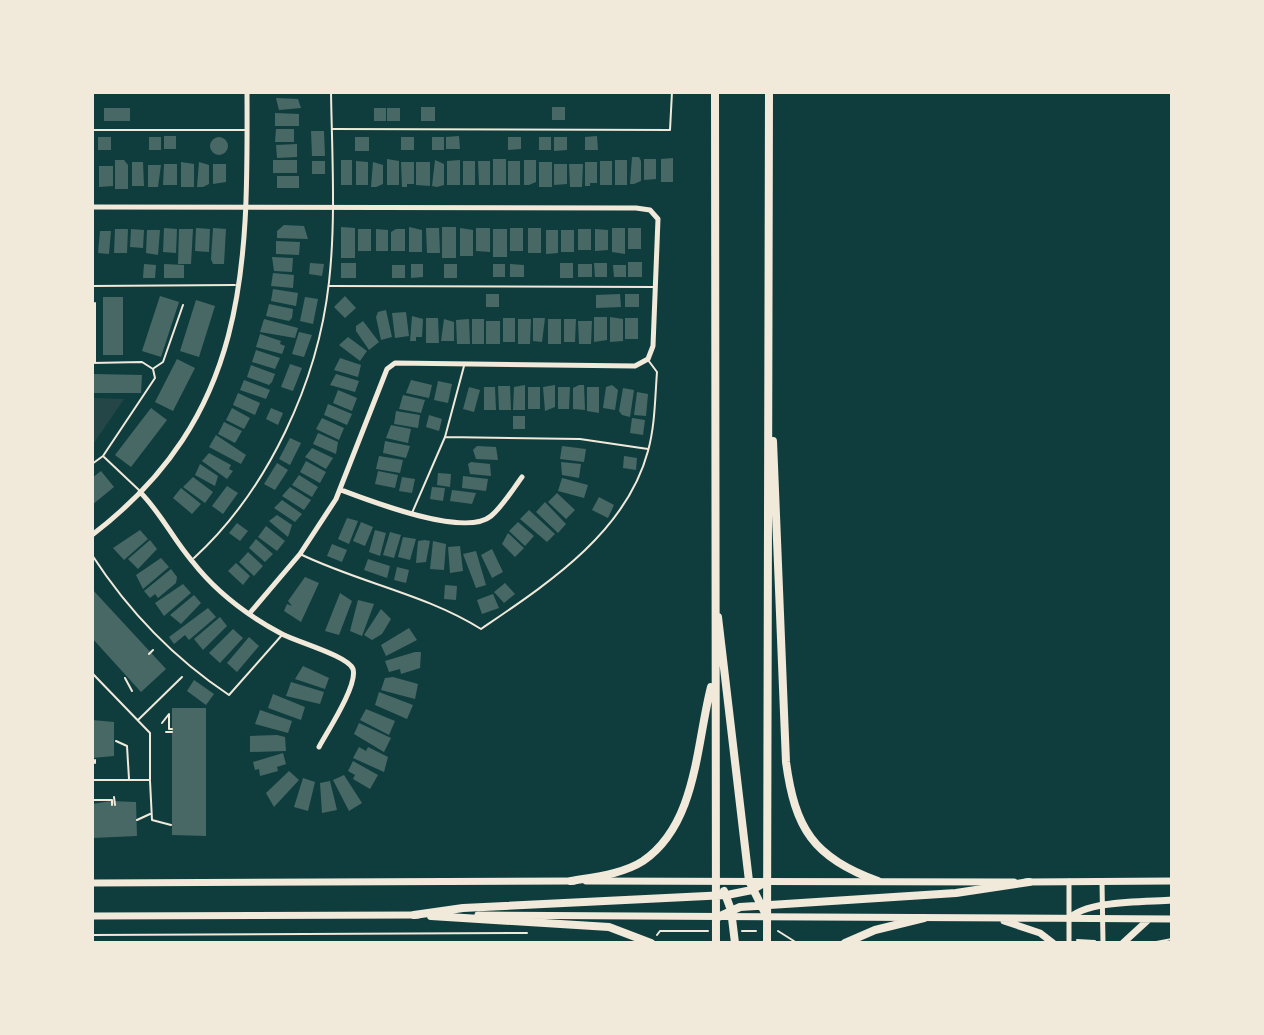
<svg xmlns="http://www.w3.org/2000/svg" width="1264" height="1035" viewBox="0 0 1264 1035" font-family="'Archivo Narrow',sans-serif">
	<rect width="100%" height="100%" fill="#0f3d3e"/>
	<!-- green -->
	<path fill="#244646" d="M92 398 124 399 94 443 92 440Z"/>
	<!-- building -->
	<path fill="#486865" d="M276 98 298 99 301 108 279 110Z
		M421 107H435V121H421Z
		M552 107H565V120H552Z
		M104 108H130V121H104Z
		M374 108H386V121H374Z
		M387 108H400V121H387Z
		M275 113 299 114V126H275Z
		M276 129H294V142H275Z
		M311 131H324L325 156H312Z
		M164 136H176V149H164Z
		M459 136 460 149H446V137Z
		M597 136 598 150H585V137Z
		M98 137H111V150H98Z
		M149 137H161V150H149Z
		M355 137H369V151H355Z
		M401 137H414V150H401Z
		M432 137H444V150H432Z
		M508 137H521V149L508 150Z
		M539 137H551V150H539Z
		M554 137H567V150L554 151Z
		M210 146a9 9 0 1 1 18 0a9 9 0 1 1-18 0Z
		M297 144V157L277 158 276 145Z
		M632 157H639L641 161V181L634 184H630Z
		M673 158V182H661V159Z
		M387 159 399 161V185H387Z
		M493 159H506V185H493Z
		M644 159H656V179L644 180Z
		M115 160H124L128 165V189H115Z
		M273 160H297V173H273Z
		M341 160H352V185H341Z
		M435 160 444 164V185L437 187 432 186Z
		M460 160V185H447V161Z
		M524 160H536V182L529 185H524Z
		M615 160H627V185H615Z
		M312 161H325V174H312Z
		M356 161 368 162V185H356Z
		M463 161H475V185H463Z
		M478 161H490V185H479Z
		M508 161H520V185H508Z
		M600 161H612V185H600Z
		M132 162H143L144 186H132Z
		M181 162 194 164V187H181Z
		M199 162 209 165V184L203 187H197Z
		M373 162 383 165V184L376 187H371Z
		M401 162H414V184H407V187H402Z
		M416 162H430V186L416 185Z
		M539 162H552V187H539Z
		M585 162H597V183H590V186H585Z
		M164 164H177V185H163Z
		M213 164H226V182L213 184Z
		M554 164H567V184L554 185Z
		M569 164H583L582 187H570Z
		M148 165H161L158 187H148Z
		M99 166H113V186L99 187Z
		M277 176H299V188H277Z
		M284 225 304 226 308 239 277 238V231Z
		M341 227 355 228V258H341Z
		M409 227 422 230V252H409Z
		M442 227H456V258H442Z
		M164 228 177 229 176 253 163 252Z
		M196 228 210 229 209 252 195 251Z
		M213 228 226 229 224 264H213L211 259Z
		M426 228H439L440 253H427Z
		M460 228 473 230V256H460Z
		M476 228H490V252L476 251Z
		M510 228H523V251H510Z
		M528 228H541V253H528Z
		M612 228H625V254L612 252Z
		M628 228H641V249H628Z
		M115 229H128L127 253H114Z
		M131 229 144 230 143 248 130 247Z
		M179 229H193L191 264H178Z
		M358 229H371V251H358Z
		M376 229 388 230V251H376Z
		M396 229H405V251H391V232Z
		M493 229H507V257H493Z
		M578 229H591V250H578Z
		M595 229 608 230V250L595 251Z
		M147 230H160L158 255 146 253Z
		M546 230H558V253L546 254Z
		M561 230H574V252H561Z
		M100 231H111L109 254 98 253Z
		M276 241 300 242 299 255 276 254Z
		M272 257 293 258 292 272 274 271Z
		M628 262H642V277H628Z
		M310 263 324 264 322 276 309 274Z
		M341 263H356V278H341Z
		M560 263H573V278H560Z
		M594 263H607V277H595Z
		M144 264 156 265 155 278H143Z
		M164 264 184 265V278H164Z
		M411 264H423V277L411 278Z
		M444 264H457V278H444Z
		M493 264H505V277H493Z
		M510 264 524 265V277H510Z
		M578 264H592V277H578Z
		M392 265H405V278H392Z
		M613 265H626V277H614Z
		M273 273 294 275 293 288 271 286Z
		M273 289 298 293 296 306 271 301Z
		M486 294H499V307H486Z
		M620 294 621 307 596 308V295Z
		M625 294H639V307H625Z
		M160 296 179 302 161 357 142 351Z
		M345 296 356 308 345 318 334 307Z
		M103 297H123V355H103Z
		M305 297 318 299 313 324 300 321Z
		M196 300 215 306 199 357 180 351Z
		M269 304 293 309 292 318 289 321 266 316Z
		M386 310 392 337 381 340 376 317 378 312Z
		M406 312 409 336 395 338 392 313Z
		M412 316 423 319 422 337H416V341H410Z
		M594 317H607V340L594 342Z
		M610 317 623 319V341L610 342Z
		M426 318H438L439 343H426Z
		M503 318H515V342H503Z
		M533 318H545L542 342 533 341Z
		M625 318H638V339H625Z
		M264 319 298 328 295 338 260 332Z
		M444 319 454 322V341H441Z
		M469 319 470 344H457L456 320Z
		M472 319H484V344H472Z
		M518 319H531L530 344H518Z
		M548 319H561V344H548Z
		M564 319H576L575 342H564Z
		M363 321 379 342 369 350 356 331V326Z
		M486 321H500V344H486Z
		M578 321H592L591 344H579Z
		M299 332 312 335 304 357 292 354Z
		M260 334 281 341 280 344 285 346 282 354 256 347Z
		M348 337 367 351 360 361 339 345Z
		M256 350 280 358 275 369 252 362Z
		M340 358 361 365 358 377 334 370Z
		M177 359 195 368 173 411 155 402Z
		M290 364 302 368 293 391 281 387Z
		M251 365 275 374 272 382 269 385 247 377Z
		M93 374 142 375 141 393H93Z
		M336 374 359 381 355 392 330 385Z
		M244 380 270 390 266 399 240 390Z
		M411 380 432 385 429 398 406 393Z
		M438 381 452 384 448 403 434 400Z
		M525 385V410H513L514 387Z
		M555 385V407L545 411 543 387Z
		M579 385H584L585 410 573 409V388Z
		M612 385 618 390 615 410 603 408 606 387Z
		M498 386H510L511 410H499Z
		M469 387 480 390 474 412 463 409Z
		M484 387H495L496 410H484Z
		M528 387H540V409H528Z
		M558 387H570L569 409H558Z
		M587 387H599V413L587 411Z
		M623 388 634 390 630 417 622 415 619 411Z
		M338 390 357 398 352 411 333 403Z
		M637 392 648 394 646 416 634 415Z
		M238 393 260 403 255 415 233 405Z
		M403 395 425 400 421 413 399 409Z
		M328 404 352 414 347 425 324 415Z
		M151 408 167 420 131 467 115 455Z
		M232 408 250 418 244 429 226 420Z
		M271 408 283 413 278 425 266 419Z
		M396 411 420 415 418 428 394 424Z
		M429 415 442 419 439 431 426 427Z
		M513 416H525V429H513Z
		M322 418 344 428 339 440 316 429Z
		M632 418 645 420 643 435 630 433Z
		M224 422 242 431 235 443 218 434Z
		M391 425 411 429 408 443 386 438Z
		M318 433 338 442 336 454 313 444Z
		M216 435 246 455 241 464 209 447Z
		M290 438 301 443 290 465 279 459Z
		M385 441 410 446 406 458 383 453Z
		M477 446 496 447 498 460 476 459 473 450Z
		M562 446 586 449 584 462 560 459Z
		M312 448 333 458 326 469 305 457Z
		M209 453 231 465 229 469 233 471 227 479 202 461Z
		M379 456 403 460 400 473 376 469Z
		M624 456 637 458 636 470 623 468Z
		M306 461 326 472 320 483 300 472Z
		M471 462 490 464 491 476 470 474 468 464Z
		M561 462 581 464 579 478 562 475Z
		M277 463 288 470 275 490 264 484Z
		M200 464 218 476 215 486 195 475Z
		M101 471 114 487 92 505V478Z
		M378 471 398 475 395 488 375 484Z
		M438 473 451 474 450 487 437 485Z
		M299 475 318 487 312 497 292 485Z
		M463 476 488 479 486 491 462 488Z
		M193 477 213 492 205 503 183 487Z
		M402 477 415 479 412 493 399 491Z
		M562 478 588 485 584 498 558 491Z
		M227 486 238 493 223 514 212 506Z
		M290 487 311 500 304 510 282 496Z
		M432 487 445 488 443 501 430 499Z
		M181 488 201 504 192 514 173 498Z
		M452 490 476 493 472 504 450 501Z
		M557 493 575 510 566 519 548 502Z
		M599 497 614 505 608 518 592 510Z
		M282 500 302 514 295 522 274 508Z
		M545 502 566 524 558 533 536 512Z
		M529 510 555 534 547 542 520 519Z
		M277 515 292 525 288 537 269 521Z
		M347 518 358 521 349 544 338 539Z
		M361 522 373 527 365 546 353 541Z
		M518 522 534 536 525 546 509 531Z
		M237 523 248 531 240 541 229 533Z
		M266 526 285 541 277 551 258 537Z
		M140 530 148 539 124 560 113 548Z
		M375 530 386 533 380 556 369 552Z
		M390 532 401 535 394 558 383 555Z
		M508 533 524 548 515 557 502 544Z
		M403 537 416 539 410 560 398 557Z
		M256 539 273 554 265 562 249 548Z
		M150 540 157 549 138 569 128 559Z
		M425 540 430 541 426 562 416 563 418 541Z
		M433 541 446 544 444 570 430 569Z
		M332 544 347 550 342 562 327 556Z
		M460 546 463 571 450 573 448 547Z
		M492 549 503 572 492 578 481 555Z
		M476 551 486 585 476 588 463 554Z
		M248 552 263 566 254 576 239 562Z
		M161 558 169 567 143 589 136 575Z
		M368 559 390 566 387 578 364 570Z
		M236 563 250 576 243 585 228 571Z
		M397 567 409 570 406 583 394 580Z
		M171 569 177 577 176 583 158 598 155 594 150 598 144 591Z
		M305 577 319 583 301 622 284 611 287 604 292 606 288 601Z
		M505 583 515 594 504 603 494 592Z
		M183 584 191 593 164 616 155 603Z
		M445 585 457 586 456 600 444 599Z
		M92 589 166 669 141 692 92 638Z
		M340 593 352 601 339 635 325 631Z
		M493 594 499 608 482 614 477 600Z
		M194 595 201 603 181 624 170 615Z
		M358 600 374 604 362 636 350 631Z
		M208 608 216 617 189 640 185 635 174 644 169 637Z
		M381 609 391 619 382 634 372 640 364 635Z
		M220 617 227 626 203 650 194 639Z
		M409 628 417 640 386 656 381 645Z
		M233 629 243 638 220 663 209 653Z
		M249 637 259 646 237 672 227 663Z
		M415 652H421L420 668 401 674 400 669 389 672 385 661Z
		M303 666 329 678 325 689 295 679Z
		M393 677 418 684 415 699 381 690 385 678Z
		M194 680 214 694 206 705 187 691Z
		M291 682 324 692 320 704 286 696Z
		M379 692 413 705 407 719 375 705Z
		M273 694 305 707 301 720 268 708Z
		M172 708H206V836L172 835Z
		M366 709 395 721 389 735 360 720Z
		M260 710 292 721 288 733 255 724Z
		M92 720 114 722V756L92 758Z
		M359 723 391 738 384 752 354 734Z
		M277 735 285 737 286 751 250 752V736Z
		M359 747 366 751 368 747 388 757 384 772 353 758Z
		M283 753 286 764 277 767 278 771 260 776 259 769 255 770 253 762Z
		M353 761 378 775 370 789 353 779 355 775 348 771Z
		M289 771 299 780 274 807 266 793Z
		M344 775 362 803 349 811 333 780Z
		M303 778 315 782 308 811 294 807Z
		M330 781 337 810 322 813 320 783Z
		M111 801 136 802 137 836 92 838V804Z"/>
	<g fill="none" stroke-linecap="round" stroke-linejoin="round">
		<!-- path -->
		<path stroke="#f1e9da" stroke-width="2" d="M149 654 153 650
			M125 678 132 691
			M162 723 169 714V729H172
			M166 732H172
			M95 760V763
			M92 762 93 760
			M93 797V800H112V805
			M114 797 115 805
			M742 931H756
			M778 931 797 943
			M92 935 527 933
			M657 935 660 931H708
			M1077 940 1095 941
			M900 943H995
			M1151 943 1172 939"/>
		<!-- service -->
		<path stroke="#f1e9da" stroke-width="2" d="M333 129 670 130 672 92
			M92 130H247
			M92 286 235 285
			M330 286 655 287
			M95 303V362
			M92 363 142 362 153 369 155 378 103 456 92 464
			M154 368 163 362 183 305
			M445 437 580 439 648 449
			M104 457 140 491
			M412 513 445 437 464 366
			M300 554C360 583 425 594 481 629 547 584 626 533 648 451 655 426 655 398 657 372L648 360
			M92 555C129 612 172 657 229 695L282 635
			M194 558C268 490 318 382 329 282 336 220 332 154 331 92
			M92 673 150 733V780H92
			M138 720 182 677
			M116 741 127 746 129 779
			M150 781 152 820 171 825
			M137 820 150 814"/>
		<!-- minor -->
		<path stroke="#f1e9da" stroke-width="5" d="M92 207 636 208 650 210 658 219 653 346 648 359 635 366 395 363 387 369 336 499 300 554 249 614
			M341 490C370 501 465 538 491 516 503 506 513 489 522 477
			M140 492C161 513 173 539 192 561 216 592 248 616 282 634 297 642 348 656 353 669 358 685 327 732 319 747
			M92 535C248 416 248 270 247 92
			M1069 881V943
			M1102 882 1103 943"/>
		<!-- secondary -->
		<path stroke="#f1e9da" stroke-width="7" d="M586 881 1014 882
			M1026 882 1172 881
			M92 883 574 881
			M478 915 1172 919
			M92 916 418 915
			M1069 919C1085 900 1147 902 1172 900
			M1004 921 1040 933 1053 943
			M1123 943 1148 920"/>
		<!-- primary -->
		<path stroke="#f1e9da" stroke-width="8" d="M715 92 716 943
			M773 441 786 762C795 828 813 858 878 881
			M718 617 749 881 767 917
			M571 881C594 877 623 874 643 861 697 824 696 745 711 687
			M724 891 731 910 735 943
			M414 915 463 908 727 895 752 890 767 881
			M431 916 609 927 651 943
			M716 918 740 907 956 893 1029 882
			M767 943 769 92
			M845 943 875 930 924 918"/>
	</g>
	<!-- border -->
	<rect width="1264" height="1035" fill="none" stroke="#f1e9da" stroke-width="188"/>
</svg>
